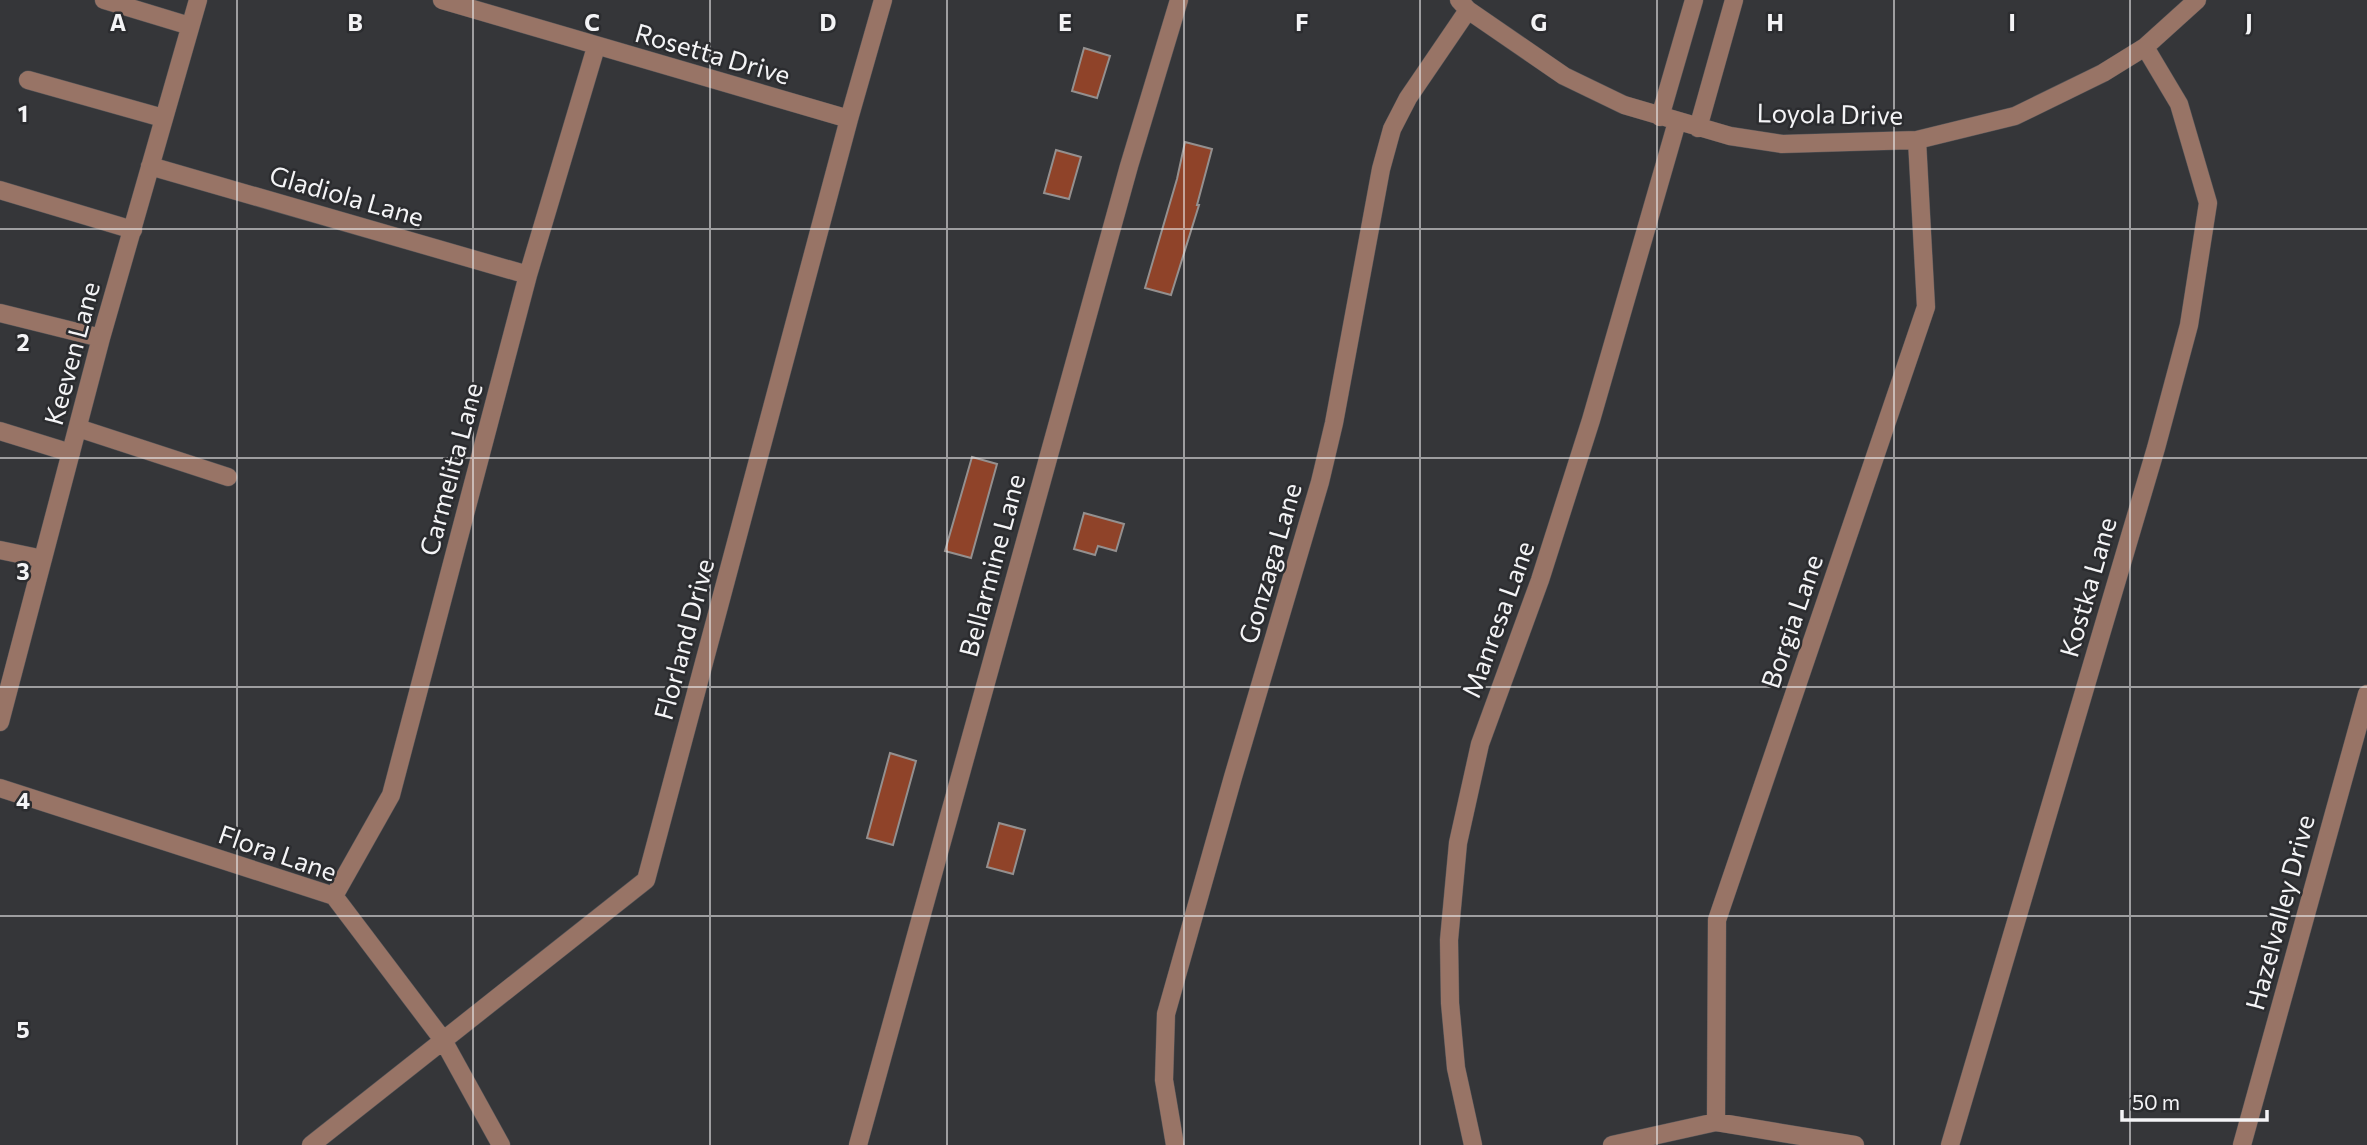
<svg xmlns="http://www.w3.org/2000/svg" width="2367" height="1145" viewBox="0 0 2367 1145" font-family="Commissioner,sans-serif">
	<rect width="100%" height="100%" fill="#353639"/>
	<!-- building -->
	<path fill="#8f4329" stroke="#94908f" stroke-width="2" d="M1084 48 1110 56 1097 98 1072 91Z
		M1185 142 1212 149 1197 205H1199L1171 295 1145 288 1177 179Z
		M1056 150 1081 157 1069 199 1044 193Z
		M972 457 997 464 971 558 945 551Z
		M1084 513 1124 524 1116 551 1098 546 1095 555 1074 549Z
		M890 753 916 761 893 845 867 838Z
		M999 823 1025 830 1013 874 987 867Z"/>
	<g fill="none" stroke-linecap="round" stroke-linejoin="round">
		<!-- minor casing -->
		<g stroke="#545457" stroke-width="19">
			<path id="minor" d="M104 0 190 26
				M442 0 849 119
				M1459 0 1468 10 1564 76 1624 105 1730 136 1782 144 1917 140 2015 116 2103 73 2145 47 2197 0
				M28 80 163 118
				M1660 117 1694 0
				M1698 128 1734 0
				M150 166 528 275
				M0 190 133 230
				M0 313 101 338
				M78 428 228 477
				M0 431 71 453
				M0 550 43 559
				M0 722 101 338 198 0
				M0 788 334 896 443 1040 501 1145
				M334 896 391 795 528 275 596 47
				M1716 1122 1717 920 1926 307 1917 140
				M311 1145 646 880 849 119 883 0
				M858 1145 1129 166 1179 0
				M1175 1145 1164 1080 1166 1014 1233 777 1320 482 1334 423 1381 169 1392 129 1408 98 1468 10
				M1473 1145 1456 1068 1450 1003 1449 940 1458 843 1480 744 1540 580 1591 420 1677 122
				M1612 1145 1716 1122 1855 1145
				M1950 1145 2156 448 2189 325 2208 203 2179 104 2145 47
				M2242 1145 2367 694"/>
		</g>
		<!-- minor -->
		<use href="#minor" stroke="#987466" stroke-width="18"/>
	</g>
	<!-- grid -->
	<path fill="none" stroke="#f4f4f6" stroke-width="2" stroke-opacity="0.55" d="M237 0V1145M473 0V1145M710 0V1145M947 0V1145M1184 0V1145M1420 0V1145M1657 0V1145M1894 0V1145M2130 0V1145M0 229H2367M0 458H2367M0 687H2367M0 916H2367"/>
	<g text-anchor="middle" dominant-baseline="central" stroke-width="5" stroke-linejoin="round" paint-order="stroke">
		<!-- street labels -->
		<g font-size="26" fill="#f4f4f6" stroke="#2b2c2f">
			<text transform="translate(713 53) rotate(16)">Rosetta Drive</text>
			<text transform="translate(1830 113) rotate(1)">Loyola Drive</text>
			<text transform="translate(347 195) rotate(16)">Gladiola Lane</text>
			<text transform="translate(71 353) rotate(-75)">Keeven Lane</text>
			<text transform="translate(450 469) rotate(-75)">Carmelita Lane</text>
			<text transform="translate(1269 563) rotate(-74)">Gonzaga Lane</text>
			<text transform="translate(991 565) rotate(-75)">Bellarmine Lane</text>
			<text transform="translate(2087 587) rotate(-74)">Kostka Lane</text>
			<text transform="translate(1497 619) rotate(-70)">Manresa Lane</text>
			<text transform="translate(1791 621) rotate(-71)">Borgia Lane</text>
			<text transform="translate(683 639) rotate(-75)">Florland Drive</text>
			<text transform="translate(278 852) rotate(19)">Flora Lane</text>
			<text transform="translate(2279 912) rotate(-75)">Hazelvalley Drive</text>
		</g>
	</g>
	<g font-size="23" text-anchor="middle" font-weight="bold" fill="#f4f4f6" stroke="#2b2c2f" stroke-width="5" stroke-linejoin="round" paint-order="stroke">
		<text x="118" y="31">A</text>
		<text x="355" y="31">B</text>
		<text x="592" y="31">C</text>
		<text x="828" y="31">D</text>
		<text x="1065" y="31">E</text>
		<text x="1302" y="31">F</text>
		<text x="1539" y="31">G</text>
		<text x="1775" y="31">H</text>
		<text x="2012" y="31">I</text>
		<text x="2249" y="31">J</text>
		<text x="23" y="122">1</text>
		<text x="23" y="351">2</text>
		<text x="23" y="580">3</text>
		<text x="23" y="809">4</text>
		<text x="23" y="1038">5</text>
	</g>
	<!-- scale -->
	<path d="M2122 1110v10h145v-10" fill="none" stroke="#f4f4f6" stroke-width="3.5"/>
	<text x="2132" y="1110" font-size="21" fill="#f4f4f6" stroke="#2b2c2f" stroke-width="5" paint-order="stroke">50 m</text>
</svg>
